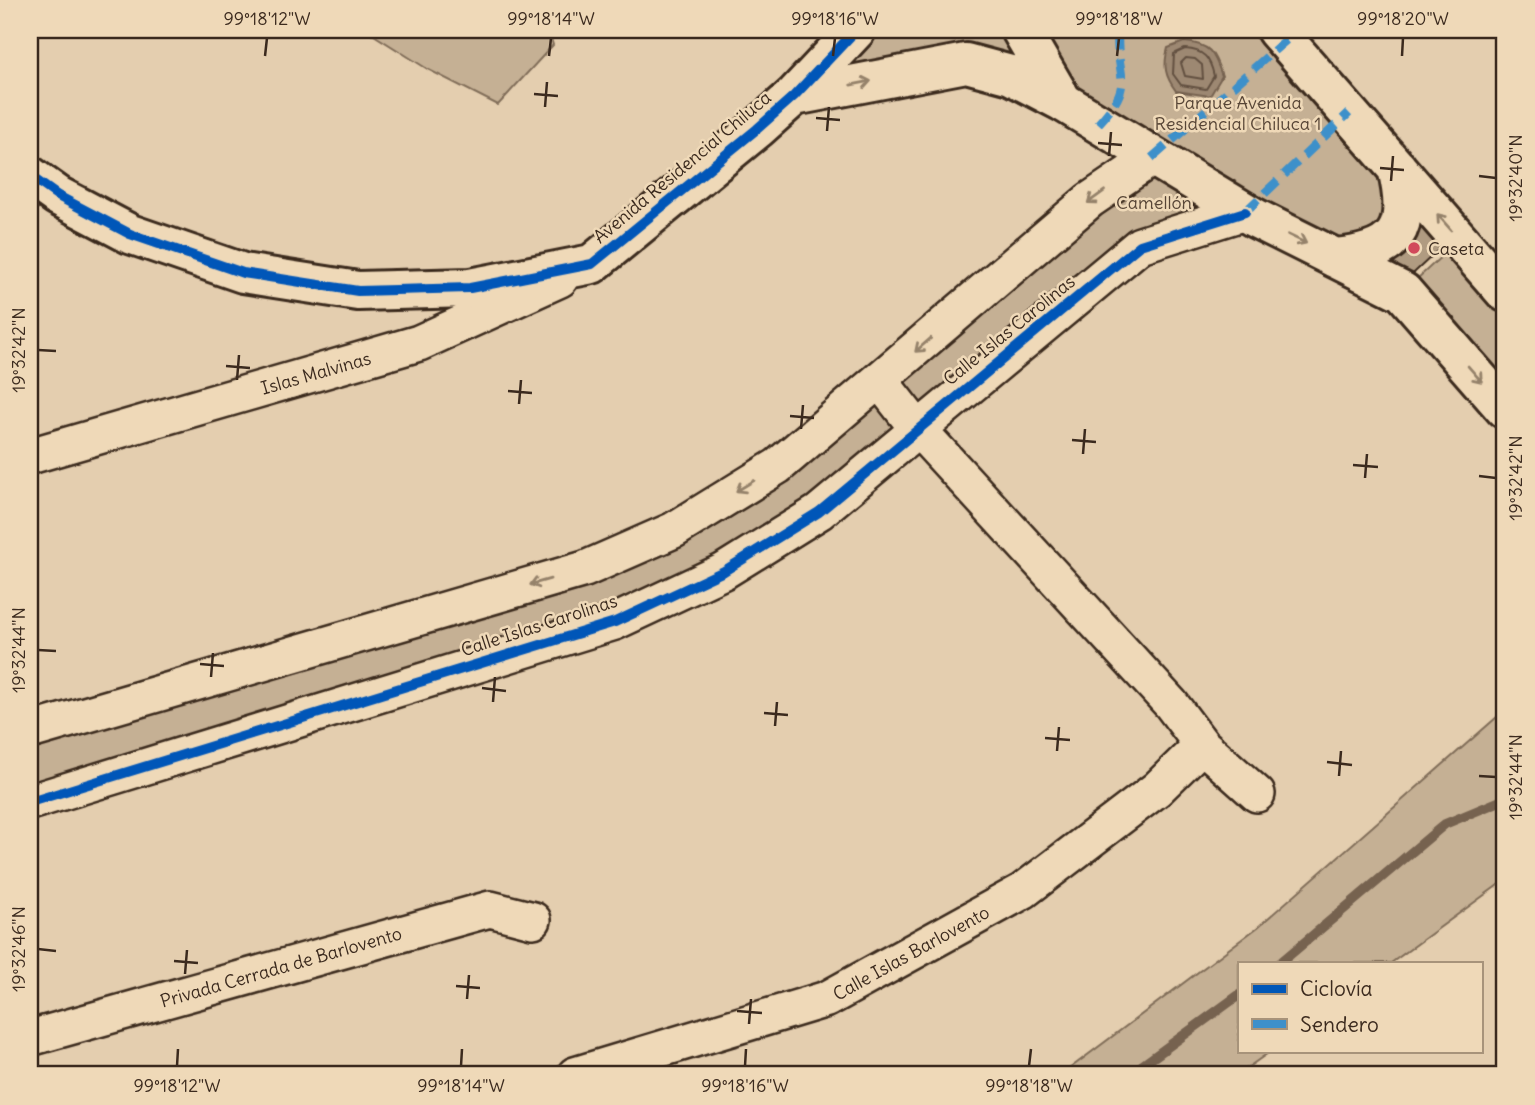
<svg xmlns="http://www.w3.org/2000/svg" width="1535" height="1105" viewBox="0 0 1535 1105" font-family="Delius,sans-serif">
	<rect width="100%" height="100%" fill="#e4ceaf"/>
	<filter id="ink" filterUnits="userSpaceOnUse"><feTurbulence type="fractalNoise" baseFrequency=".0143" numOctaves="2"/><feDisplacementMap in="SourceGraphic" scale="14" xChannelSelector="R" yChannelSelector="G"/><feConvolveMatrix kernelMatrix="1 2 1 2 8 2 1 2 1" color-interpolation-filters="sRGB"/></filter>
	<g filter="url(#ink)">
		<!-- green -->
		<path fill="#c5b094" stroke="#806d59" stroke-width="2" d="M366 30H548L553 45 498 105 429 70Z
			M856 30H1276L1397 168 1378 251 1255 218 1140 245 724 571 30 802V731L674 530 1152 158 1011 75 794 96Z
			M1459 240 1505 292V409L1403 292Z
			M1505 710V880L1391 963H1239V1051H1271L1237 1075H1061L1258 927Z"/>
		<!-- water -->
		<path fill="#9d8872" stroke="#766250" stroke-width="2" d="M1184 42C1210 44 1214 52 1222 76L1210 96 1176 91C1165 76 1163 66 1168 48Z"/>
		<g fill="none" stroke-linecap="round" stroke-linejoin="round">
			<!-- shore -->
			<path stroke="#625040" stroke-width="2" d="M1185 49C1204 50 1210 58 1214 76L1206 89 1181 85 1173 74 1174 54Z
				M1186 58 1195 59 1202 65 1203 79 1185 76 1181 63Z"/>
			<!-- stream -->
			<path stroke="#766250" stroke-width="10" d="M1280 963 1445 824 1505 799
				M1129 1075 1239 995"/>
		</g>
		<!-- building -->
		<path fill="#b09b81" stroke="#3b2a1e" stroke-width="2" d="M1413 197 1450 239 1399 287 1378 254Z"/>
		<g fill="none" stroke-linecap="round" stroke-linejoin="round">
			<!-- street casing -->
			<g stroke="#3b2a1e" stroke-width="40">
				<path id="street" d="M881 382 917 428 1171 704 1202 745 1257 794
					M30 456 419 343 560 279
					M30 731 585 569 674 530 778 466 1090 200 1152 158
					M30 802 615 622 724 571 819 512 1140 245 1245 212
					M30 1038 490 909 533 920
					M575 1075 827 999 1023 891 1157 789 1202 745"/>
			</g>
			<!-- secondary casing -->
			<g stroke="#3b2a1e" stroke-width="44">
				<path id="secondary" d="M1021 30 1063 102
					M1276 30 1505 292
					M794 96 966 63 1011 75 1063 102 1255 218 1403 292 1505 409
					M30 176 58 196 130 234 243 273 358 291 470 288 592 264 757 129 794 96 856 30
					M1335 258C1398 252 1412 230 1397 168"/>
			</g>
			<!-- street -->
			<use href="#street" stroke="#efd9b8" stroke-width="35"/>
			<!-- secondary -->
			<use href="#secondary" stroke="#efd9b8" stroke-width="38"/>
			<!-- quiet -->
			<path stroke="#3e90ca" stroke-width="9" stroke-dasharray="18 9" stroke-linecap="butt" d="M1098 124C1138 80 1115 80 1118 30
				M1152 158 1286 40
				M1245 212 1349 113"/>
			<!-- cycleway casing -->
			<g stroke="#efd9b8" stroke-width="15">
				<path id="cycleway" d="M30 176 58 196 130 234 243 273 358 291 470 288 592 264 757 129 794 96 856 30
					M30 802 615 622 724 571 819 512 1140 245 1245 212"/>
			</g>
			<!-- cycleway -->
			<use href="#cycleway" stroke="#0057b8" stroke-width="10"/>
		</g>
		<!-- one-way arrows -->
		<defs><path id="oneway-shaft" d="M-6 0H5M1.5-3L5.5 0L1.5 3" fill="none" stroke-width="1.6" stroke-linecap="round" stroke-linejoin="round" transform="scale(1.75)"/></defs>
		<g stroke="#95826b">
			<use href="#oneway-shaft" transform="translate(861 83) rotate(-11)"/>
			<use href="#oneway-shaft" transform="translate(1096 197) rotate(144)"/>
			<use href="#oneway-shaft" transform="translate(1444 222) rotate(-131)"/>
			<use href="#oneway-shaft" transform="translate(1297 239) rotate(26)"/>
			<use href="#oneway-shaft" transform="translate(923 345) rotate(139)"/>
			<use href="#oneway-shaft" transform="translate(1475 374) rotate(49)"/>
			<use href="#oneway-shaft" transform="translate(745 486) rotate(149)"/>
			<use href="#oneway-shaft" transform="translate(540 582) rotate(164)"/>
		</g>
	</g>
	<!-- ticks -->
	<path fill="none" stroke="#3b2a1e" stroke-width="2.5" d="M265 56 267 38M549 56 551 38M833 56 835 38M1117 56 1119 38M1402 56 1403 38M534 94 558 96M545 107 547 82M816 118 840 120M827 131 829 107M1098 143 1122 145M1109 156 1111 132M1380 168 1404 170M1479 176 1496 178M1391 181 1393 156M38 350 56 351M226 366 250 368M237 380 239 355M508 391 532 393M519 404 521 380M790 416 814 418M801 429 803 405M1072 440 1096 442M1083 454 1085 429M1353 465 1378 467M1479 476 1496 478M1365 478 1367 454M38 650 56 651M200 664 224 666M211 677 213 653M482 688 506 691M493 702 495 677M764 713 788 715M775 726 777 702M1045 738 1070 740M1057 751 1059 727M1327 762 1352 765M1339 776 1341 751M1479 776 1496 777M38 949 56 951M174 961 198 963M185 974 187 950M456 986 480 988M467 999 469 975M737 1011 762 1013M749 1024 751 999M177 1066 178 1049M461 1066 462 1049M745 1066 746 1049M1029 1066 1031 1049"/>
	<!-- markers -->
	<circle fill="#d1495b" stroke="#efd9b8" stroke-width="2.5" cx="1414" cy="248" r="7"/>
	<g text-anchor="middle" dominant-baseline="central" stroke-width="5" stroke-linejoin="round" paint-order="stroke">
		<!-- park labels -->
		<g font-size="18" fill="#574536" stroke="#efd9b8">
			<text x="1238" y="102">Parque Avenida<tspan x="1238" dy="21">Residencial Chiluca 1</tspan></text>
			<text x="1154" y="202">Camellón</text>
		</g>
		<!-- street labels -->
		<g font-size="18" fill="#3b2a1e" stroke="#efd9b8">
			<text transform="translate(682 167) rotate(-40)">Avenida Residencial Chiluca</text>
			<text transform="translate(1009 330) rotate(-39)">Calle Islas Carolinas</text>
			<text transform="translate(316 373) rotate(-16)">Islas Malvinas</text>
			<text transform="translate(539 625) rotate(-18)">Calle Islas Carolinas</text>
			<text transform="translate(911 953) rotate(-29)">Calle Islas Barlovento</text>
			<text transform="translate(281 967) rotate(-16)">Privada Cerrada de Barlovento</text>
		</g>
		<!-- poi labels -->
		<g font-size="18" fill="#3b2a1e" stroke="#efd9b8" text-anchor="start">
			<text x="1428" y="248">Caseta</text>
		</g>
	</g>
	<!-- margin -->
	<rect width="1535" height="1105" fill="none" stroke="#efd9b8" stroke-width="77"/>
	<!-- legend -->
	<rect x="1238" y="962" width="245" height="91" fill="#efd9b8" stroke="#a7937a" stroke-width="2"/>
	<rect x="1252" y="984" width="35" height="10" fill="#0057b8" stroke="#a7937a" stroke-width="2"/>
	<text x="1300" y="996" font-size="21" fill="#3b2a1e">Ciclovía</text>
	<rect x="1252" y="1019" width="35" height="10" fill="#3e90ca" stroke="#a7937a" stroke-width="2"/>
	<text x="1300" y="1032" font-size="21" fill="#3b2a1e">Sendero</text>
	<rect x="38" y="38" width="1458" height="1028" fill="none" stroke="#3b2a1e" stroke-width="2.5"/>
	<g font-size="18" text-anchor="middle" fill="#3b2a1e">
		<text x="267" y="25">99°18'12"W</text>
		<text x="551" y="25">99°18'14"W</text>
		<text x="835" y="25">99°18'16"W</text>
		<text x="1119" y="25">99°18'18"W</text>
		<text x="1403" y="25">99°18'20"W</text>
		<text transform="translate(1516 178) rotate(-90)" y="6">19°32'40"N</text>
		<text transform="translate(19 350) rotate(-90)" y="6">19°32'42"N</text>
		<text transform="translate(1516 478) rotate(-90)" y="6">19°32'42"N</text>
		<text transform="translate(19 650) rotate(-90)" y="6">19°32'44"N</text>
		<text transform="translate(1516 777) rotate(-90)" y="6">19°32'44"N</text>
		<text transform="translate(19 949) rotate(-90)" y="6">19°32'46"N</text>
		<text x="177" y="1092">99°18'12"W</text>
		<text x="461" y="1092">99°18'14"W</text>
		<text x="745" y="1092">99°18'16"W</text>
		<text x="1029" y="1092">99°18'18"W</text>
	</g>
</svg>
